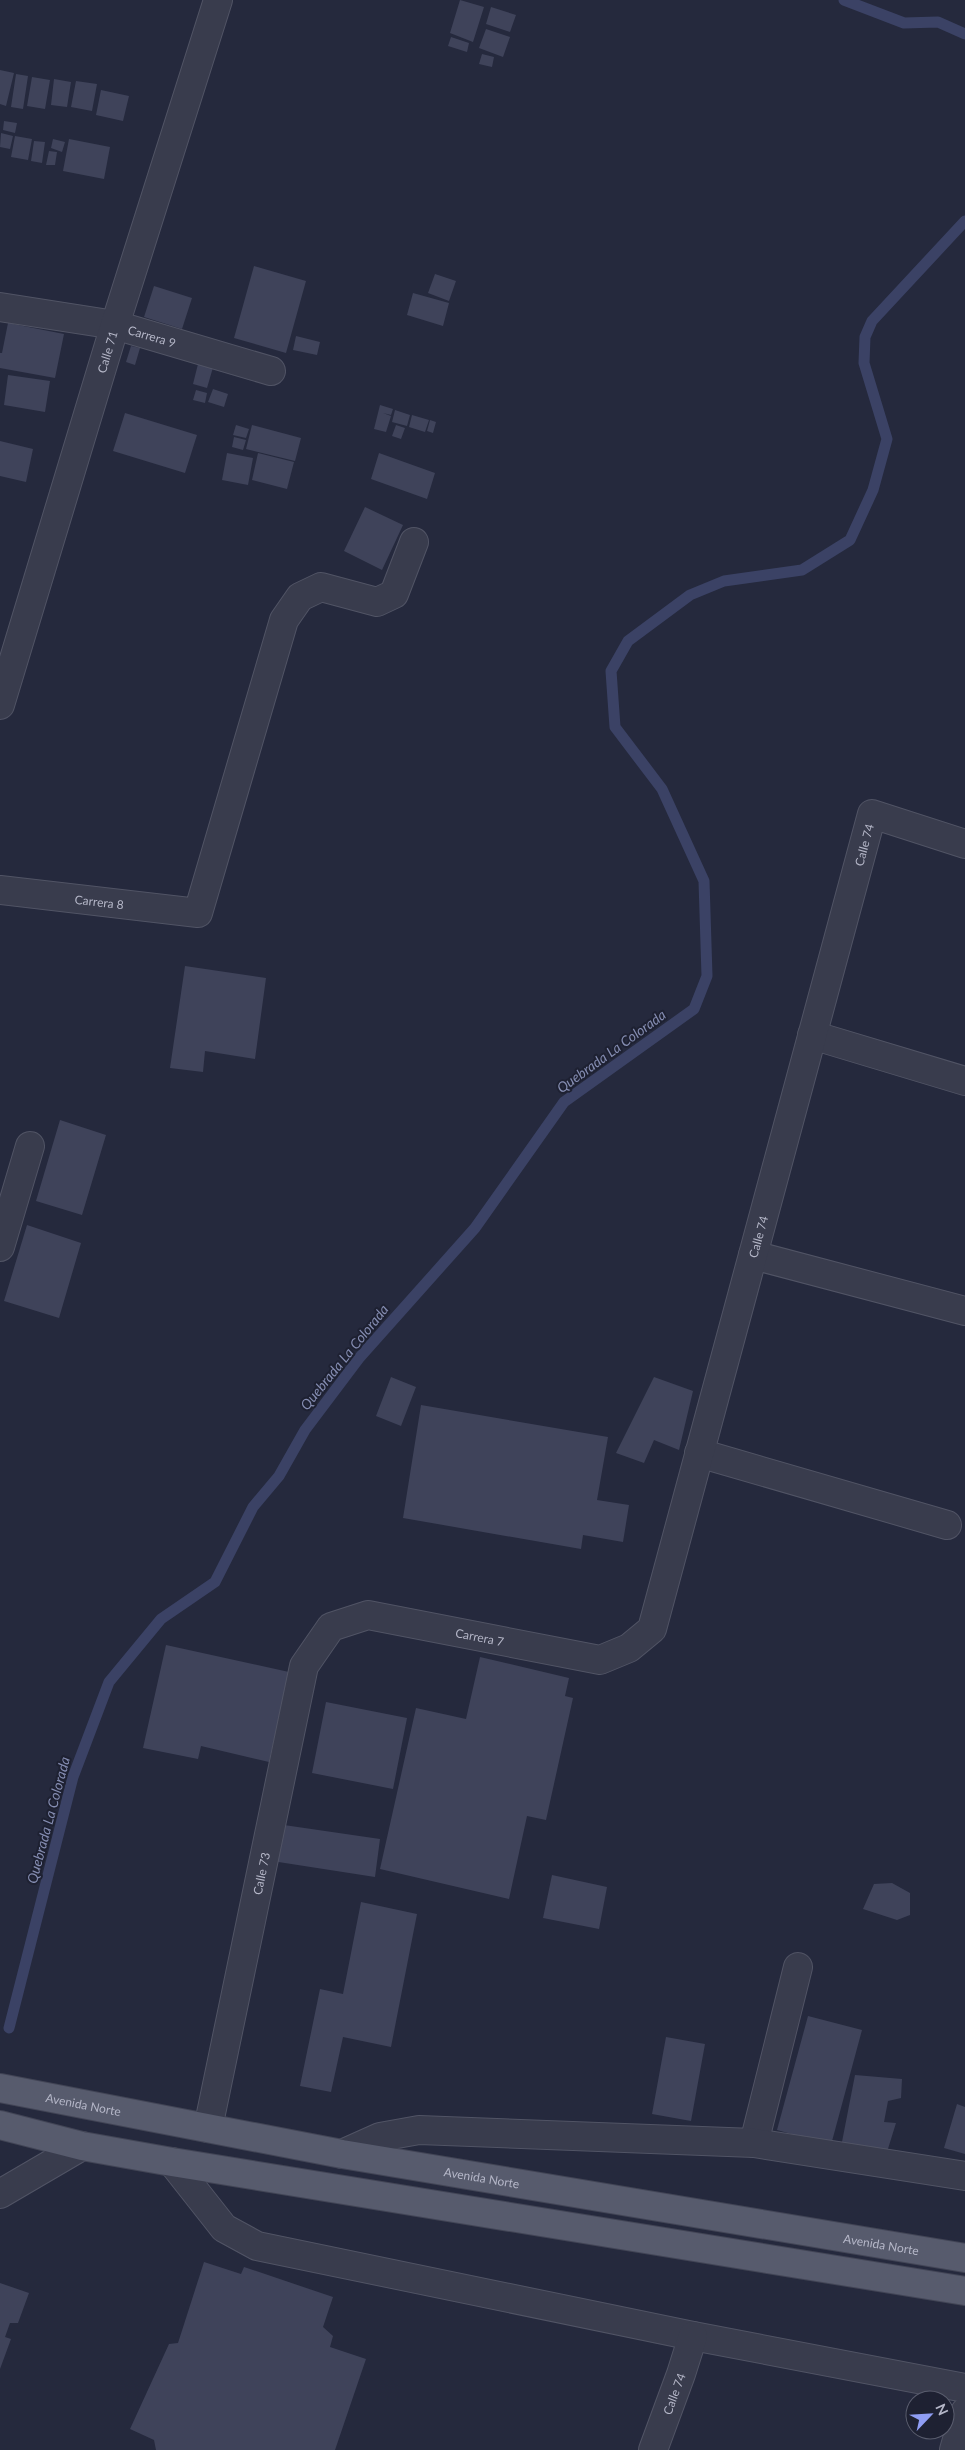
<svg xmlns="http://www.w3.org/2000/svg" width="965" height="2450" viewBox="0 0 965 2450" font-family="Lato,sans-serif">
	<rect width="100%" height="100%" fill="#25293d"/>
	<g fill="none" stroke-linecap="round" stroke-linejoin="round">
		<!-- stream -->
		<path stroke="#3b4265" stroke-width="11" d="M844 0 904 23 938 22 965 34
			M9 2028 73 1777 109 1682 161 1619 215 1582 253 1507 279 1476 305 1430 360 1357 475 1228 564 1102 694 1009 707 976 704 881 662 789 615 727 611 671 628 641 690 595 724 581 802 570 850 540 873 490 887 439 864 363 865 337 872 321 965 221"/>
	</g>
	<!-- building -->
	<path fill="#3f435a" d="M460 0 484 7 473 42 450 33Z
		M491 7 516 15 510 32 486 24Z
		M486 29 510 37 503 57 479 48Z
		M451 37 469 43 467 52 448 46Z
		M482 54 494 57 492 67 479 64Z
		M0 70 14 73 6 106 0 104Z
		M16 74 28 76 23 109 11 107Z
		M32 77 50 80 45 109 27 106Z
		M54 79 71 82 67 107 51 105Z
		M76 81 97 84 92 111 71 107Z
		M101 90 129 96 123 121 96 115Z
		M4 121 17 123 15 133 3 130Z
		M1 133 13 136 10 149 0 147Z
		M15 136 32 139 28 160 11 157Z
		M53 139 65 142 62 152 51 148Z
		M69 139 110 147 104 179 63 171Z
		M34 141 45 142 42 163 31 161Z
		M49 151 57 152 55 165H46Z
		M254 266 306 281 286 353 234 338Z
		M435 274 456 281 449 301 428 293Z
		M154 286 192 298 182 329 144 317Z
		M413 293 449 303 443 326 407 315Z
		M8 323 64 334 55 378 0 368V353H2Z
		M296 336 320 342 317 355 293 350Z
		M131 346 140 348 135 365 126 362Z
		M199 360 214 364 207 388 193 384Z
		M8 375 50 381 45 412 4 405Z
		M213 389 228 394 224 407 208 402Z
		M196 390 207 393 205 403 193 400Z
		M380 405 393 409 391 415 383 413 391 416 386 432 374 429Z
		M395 410 410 415 407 426 392 422Z
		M125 413 197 435 185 473 113 451Z
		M412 415 429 420 425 432 409 427Z
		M430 420 436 422 433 433 427 431Z
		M236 425 249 429 246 438 233 435Z
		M252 425 301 438 295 461 246 449Z
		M396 425 405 428 401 439 392 436Z
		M234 437 246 440 243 450 232 447Z
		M0 441 33 449 26 482 0 476Z
		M227 453 253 458 248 485 222 480Z
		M258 453 294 462 287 489 252 480Z
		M379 453 435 473 427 499 371 479Z
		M365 507 403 525 382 570 344 551Z
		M185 966 266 978 255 1059 205 1051 203 1072 170 1068Z
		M60 1120 106 1135 82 1215 36 1201Z
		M27 1225 81 1243 59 1318 4 1301Z
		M391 1377 416 1387 401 1426 376 1416Z
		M654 1377 693 1391 679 1450 654 1440 644 1463 616 1453Z
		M421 1405 608 1437 597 1500 629 1505 623 1542 583 1535 581 1549 403 1518Z
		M166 1645 289 1672 269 1762 201 1746 198 1759 143 1748Z
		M480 1657 569 1678 565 1696 573 1698 546 1820 527 1816 509 1899 380 1869 416 1708 466 1719Z
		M326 1702 407 1718 393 1789 312 1773Z
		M277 1824 380 1839 375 1877 272 1861Z
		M552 1875 607 1887 599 1929 543 1918Z
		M892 1883 910 1893V1915L897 1920 863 1909 874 1884Z
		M361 1902 417 1914 391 2047 343 2037 331 2092 300 2086 320 1989 343 1994Z
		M808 2016 862 2030 831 2145 777 2130Z
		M666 2037 705 2044 691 2121 652 2114Z
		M855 2075 902 2079 901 2098 888 2101 884 2122 896 2123 887 2152 841 2147Z
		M957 2104 965 2107V2154L944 2148Z
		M204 2262 241 2274 244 2267 333 2297 323 2327 333 2336 330 2347 366 2359 335 2450H156L154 2440 130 2429 169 2344 178 2343Z
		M0 2283 29 2293 18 2323H10L5 2337 11 2339 0 2369Z"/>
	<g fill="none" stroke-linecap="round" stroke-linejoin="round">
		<!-- minor casing -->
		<g stroke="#515465" stroke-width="30">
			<g id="minor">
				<path id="s1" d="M0 307 115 325 271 371"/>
				<path id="s2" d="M0 705 115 325 218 0"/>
				<path id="s3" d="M0 890 198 913 284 620 300 597 321 587 377 602 394 594 414 542"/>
				<path d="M812 1035 965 1081"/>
				<path d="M0 1247 30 1146"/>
				<path d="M753 1255 965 1311"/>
				<path d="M699 1453 947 1525"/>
				<path id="s4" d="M208 2128 304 1666 331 1627 368 1615 600 1660 629 1648 652 1629 872 814 965 844"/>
				<path d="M754 2143 798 1967"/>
				<path d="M342 2154 380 2137 419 2130 754 2143 965 2176"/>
				<path d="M172 2162 224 2228 257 2246 693 2336 965 2388"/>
				<path d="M0 2194 82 2146"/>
				<path id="s5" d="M653 2450 681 2374 693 2336"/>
				<path d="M954 2450 965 2412"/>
			</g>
		</g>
		<!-- major casing -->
		<g stroke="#424556" stroke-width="30">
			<g id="major">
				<path id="s6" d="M0 2088 342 2154 965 2258"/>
				<path d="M0 2125 82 2146 172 2162 965 2291"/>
			</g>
		</g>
		<!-- minor -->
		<use href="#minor" stroke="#393c4d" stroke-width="28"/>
		<!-- major -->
		<use href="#major" stroke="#575b6d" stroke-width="28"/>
	</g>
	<g text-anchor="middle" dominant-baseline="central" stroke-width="4" stroke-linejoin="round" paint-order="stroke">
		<!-- street labels -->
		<g font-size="12" fill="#b5b7c8" stroke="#1e2132">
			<text stroke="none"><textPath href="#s1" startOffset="155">Carrera 9</textPath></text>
			<text stroke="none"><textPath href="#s2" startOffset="369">Calle 71</textPath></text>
			<text stroke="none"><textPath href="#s4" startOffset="1668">Calle 74</textPath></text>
			<text stroke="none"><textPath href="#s3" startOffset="100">Carrera 8</textPath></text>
			<text stroke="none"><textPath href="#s4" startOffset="1262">Calle 74</textPath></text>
			<text stroke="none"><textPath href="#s4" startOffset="672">Carrera 7</textPath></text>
			<text stroke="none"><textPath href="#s4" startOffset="260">Calle 73</textPath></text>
			<text stroke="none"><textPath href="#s6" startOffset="85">Avenida Norte</textPath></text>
			<text stroke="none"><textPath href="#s6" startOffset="490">Avenida Norte</textPath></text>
			<text stroke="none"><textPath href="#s6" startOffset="895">Avenida Norte</textPath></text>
			<text stroke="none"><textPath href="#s5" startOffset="60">Calle 74</textPath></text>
		</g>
		<!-- water labels -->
		<g font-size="14" font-style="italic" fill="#858db2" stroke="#1e2132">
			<text transform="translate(611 1051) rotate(-36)">Quebrada La Colorada</text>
			<text transform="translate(344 1357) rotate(-51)">Quebrada La Colorada</text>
			<text transform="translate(48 1820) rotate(-75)">Quebrada La Colorada</text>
		</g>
	</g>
	<!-- north arrow -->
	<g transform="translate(930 2415) rotate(65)"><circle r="24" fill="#1e2132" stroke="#5a5d6e"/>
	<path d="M0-4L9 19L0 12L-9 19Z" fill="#8f9df3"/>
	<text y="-8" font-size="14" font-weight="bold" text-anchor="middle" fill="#b5b7c8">N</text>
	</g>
</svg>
